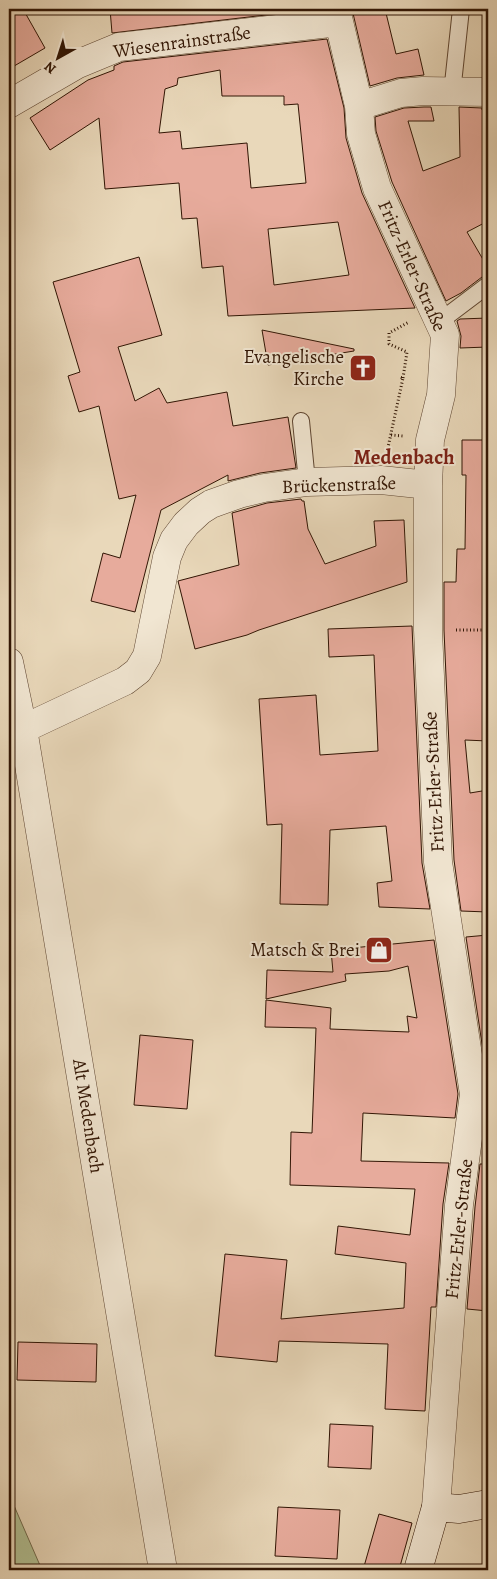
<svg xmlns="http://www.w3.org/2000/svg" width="497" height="1579" viewBox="0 0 497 1579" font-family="Alegreya,serif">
	<rect width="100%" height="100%" fill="#e9d8ba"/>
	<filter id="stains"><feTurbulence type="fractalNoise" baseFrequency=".004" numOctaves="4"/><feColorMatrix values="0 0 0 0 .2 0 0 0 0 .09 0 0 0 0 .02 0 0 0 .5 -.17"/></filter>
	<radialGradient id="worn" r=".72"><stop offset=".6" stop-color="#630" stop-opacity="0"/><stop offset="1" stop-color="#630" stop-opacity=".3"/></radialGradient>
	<!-- green -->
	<path fill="#b2c093" stroke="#726a4c" d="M9 1494 12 1501 42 1570H9Z"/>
	<!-- building -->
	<path fill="#e7ab9c" stroke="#311504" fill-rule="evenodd" d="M9 9H23L45 48 9 69Z
		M110 9H317L112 33Z
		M352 9H385L396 54 418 49 424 75 397 78 370 86Z
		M327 39 344 108 346 138 362 193 415 308 228 316 223 266 202 268 197 218 182 219 179 183 105 189 99 118 50 150 30 118 88 80 114 70V66L123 62ZM220 70 222 96H284V105L298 104 306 183 251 188 247 143 182 149 180 131 159 133 165 89 177 85 178 78ZM338 222 349 275 274 285 268 229Z
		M424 107H431L434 121H408L423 171 460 157 459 107 482 108V110H488V221L467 232 488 268V275L482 277 461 293 446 301 392 182 376 131 375 117 404 108Z
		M139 257 162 335 118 347 135 401 159 388 167 403 227 392 233 426 288 417 296 468 260 473 228 481V475L161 510 135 612 91 601 103 553 120 558 136 495 119 499 99 406 79 412 68 376 80 372 53 282Z
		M488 318V347L460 348 461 336 457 321 460 319Z
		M262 330 354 349V351L268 365Z
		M462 440H488V741L465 740 470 793 488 790V912L461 911 454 860 444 630V582H456L457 549H465L466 475H462Z
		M301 499 302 501H304L308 529 325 564 376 546 374 521 404 520 407 582 259 630 247 635 195 649 178 581 239 565 232 513 267 503Z
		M412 626 422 863 430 909 379 907 377 883 392 881 386 826 330 830 328 905 280 904 282 824 267 825 259 699 316 695 320 755 378 751 374 655 329 657 328 629Z
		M488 935V1084L466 937Z
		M434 940 458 1094 455 1118 363 1113 361 1161 449 1163 443 1204 436 1307H431L425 1411 385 1409 388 1344 279 1341 277 1362 215 1356 225 1254 287 1260 281 1319 404 1308 406 1263 335 1254 338 1226 410 1235 415 1189 290 1185 291 1132 312 1133 316 1028 265 1027 266 1000 331 1008 330 1029 409 1032 407 1016 417 1018 408 966 389 971 345 974 346 981 266 999 267 970 333 972 331 950Z
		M140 1035 193 1040 187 1109 134 1105Z
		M480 1164H488V1311L467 1309 475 1207Z
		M18 1342 97 1344 96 1382 17 1380Z
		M330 1424 373 1426 371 1469 328 1467Z
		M278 1507 340 1510 337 1559 275 1556Z
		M379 1514 412 1523 399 1570H363Z"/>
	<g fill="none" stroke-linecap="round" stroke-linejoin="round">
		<!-- lane casing -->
		<g stroke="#5f4632" stroke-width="18">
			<path id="lane" d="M452 93 461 9
				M439 322 488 285
				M301 421 307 482"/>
		</g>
		<!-- street casing -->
		<g stroke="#5f4632" stroke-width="29">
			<path id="street" d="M336 9 359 106 361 134 377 188 445 335 441 395 430 440 428 485V630L438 862 474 1094 459 1205 436 1507
				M9 104 78 64 119 47 339 22
				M359 106 401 93 423 91 488 92
				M9 662 23 729 163 1570
				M23 729 125 681 138 671 147 656 167 557 174 540 186 524 200 511 211 504 239 494 264 488 307 482 381 480 428 485"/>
		</g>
		<!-- secondary casing -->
		<g stroke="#311504" stroke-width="29">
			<path id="secondary" d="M418 1570 436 1507 459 1509 488 1504"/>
		</g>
		<!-- path -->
		<path stroke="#311504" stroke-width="3" stroke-dasharray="1 2.5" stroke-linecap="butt" d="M403 378 407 352 389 344V333L409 322
			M391 435 403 436
			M387 452 403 378 399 377
			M456 630H488"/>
		<!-- lane -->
		<use href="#lane" stroke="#f1e6d2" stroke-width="16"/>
		<!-- street -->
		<use href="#street" stroke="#f1e6d2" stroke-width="28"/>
		<!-- secondary -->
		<use href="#secondary" stroke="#f1e6d2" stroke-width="28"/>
	</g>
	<!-- icons -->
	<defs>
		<g id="church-square" transform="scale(1.4375)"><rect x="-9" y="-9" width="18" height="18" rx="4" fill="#8f2418" stroke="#f1e6d2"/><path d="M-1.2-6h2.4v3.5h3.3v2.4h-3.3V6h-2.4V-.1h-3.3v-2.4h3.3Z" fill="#fff"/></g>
		<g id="shop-square" transform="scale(1.4375)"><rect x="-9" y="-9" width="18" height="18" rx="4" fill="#8f2418" stroke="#f1e6d2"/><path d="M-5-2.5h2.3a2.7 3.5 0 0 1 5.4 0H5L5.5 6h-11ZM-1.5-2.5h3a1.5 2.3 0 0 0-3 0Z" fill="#fff"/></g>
	</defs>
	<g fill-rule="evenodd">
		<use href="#church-square" x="363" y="368"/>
		<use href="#shop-square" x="379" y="950"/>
	</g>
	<g text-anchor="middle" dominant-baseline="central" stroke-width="4" stroke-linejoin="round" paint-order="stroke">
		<!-- street labels -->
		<g font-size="19" fill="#311504" stroke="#f1e6d2">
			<text transform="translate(182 42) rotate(-8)">Wiesenrainstraße</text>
			<text transform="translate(412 266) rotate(66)">Fritz-Erler-Straße</text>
			<text transform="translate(339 485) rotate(-2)">Brückenstraße</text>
			<text transform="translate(434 782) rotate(-93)">Fritz-Erler-Straße</text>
			<text transform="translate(88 1116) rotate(81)">Alt Medenbach</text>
			<text transform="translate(459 1229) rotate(-84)">Fritz-Erler-Straße</text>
		</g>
		<!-- poi labels -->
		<g font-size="19" fill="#311504" stroke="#f1e6d2" text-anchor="end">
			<text x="344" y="357">Evangelische<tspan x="344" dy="22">Kirche</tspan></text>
			<text x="360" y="950">Matsch &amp; Brei</text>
		</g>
		<!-- quarter labels -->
		<g font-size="21" font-weight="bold" fill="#7a1f14" stroke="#f1e6d2">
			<text x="404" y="457">Medenbach</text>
		</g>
	</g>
	<!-- margin -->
	<rect width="497" height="1579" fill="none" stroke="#e9d8ba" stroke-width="30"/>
	<rect x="10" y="10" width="477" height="1559" fill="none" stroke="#311504" stroke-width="2.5"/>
	<rect x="15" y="15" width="467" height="1549" fill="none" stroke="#311504"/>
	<!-- north arrow -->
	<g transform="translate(58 58) rotate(219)" stroke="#f1e6d2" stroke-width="4" paint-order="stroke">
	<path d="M0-4L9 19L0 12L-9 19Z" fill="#311504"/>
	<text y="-8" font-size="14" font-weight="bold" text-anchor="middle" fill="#311504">N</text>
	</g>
	<rect width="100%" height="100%" filter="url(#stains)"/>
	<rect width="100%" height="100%" fill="url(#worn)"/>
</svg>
